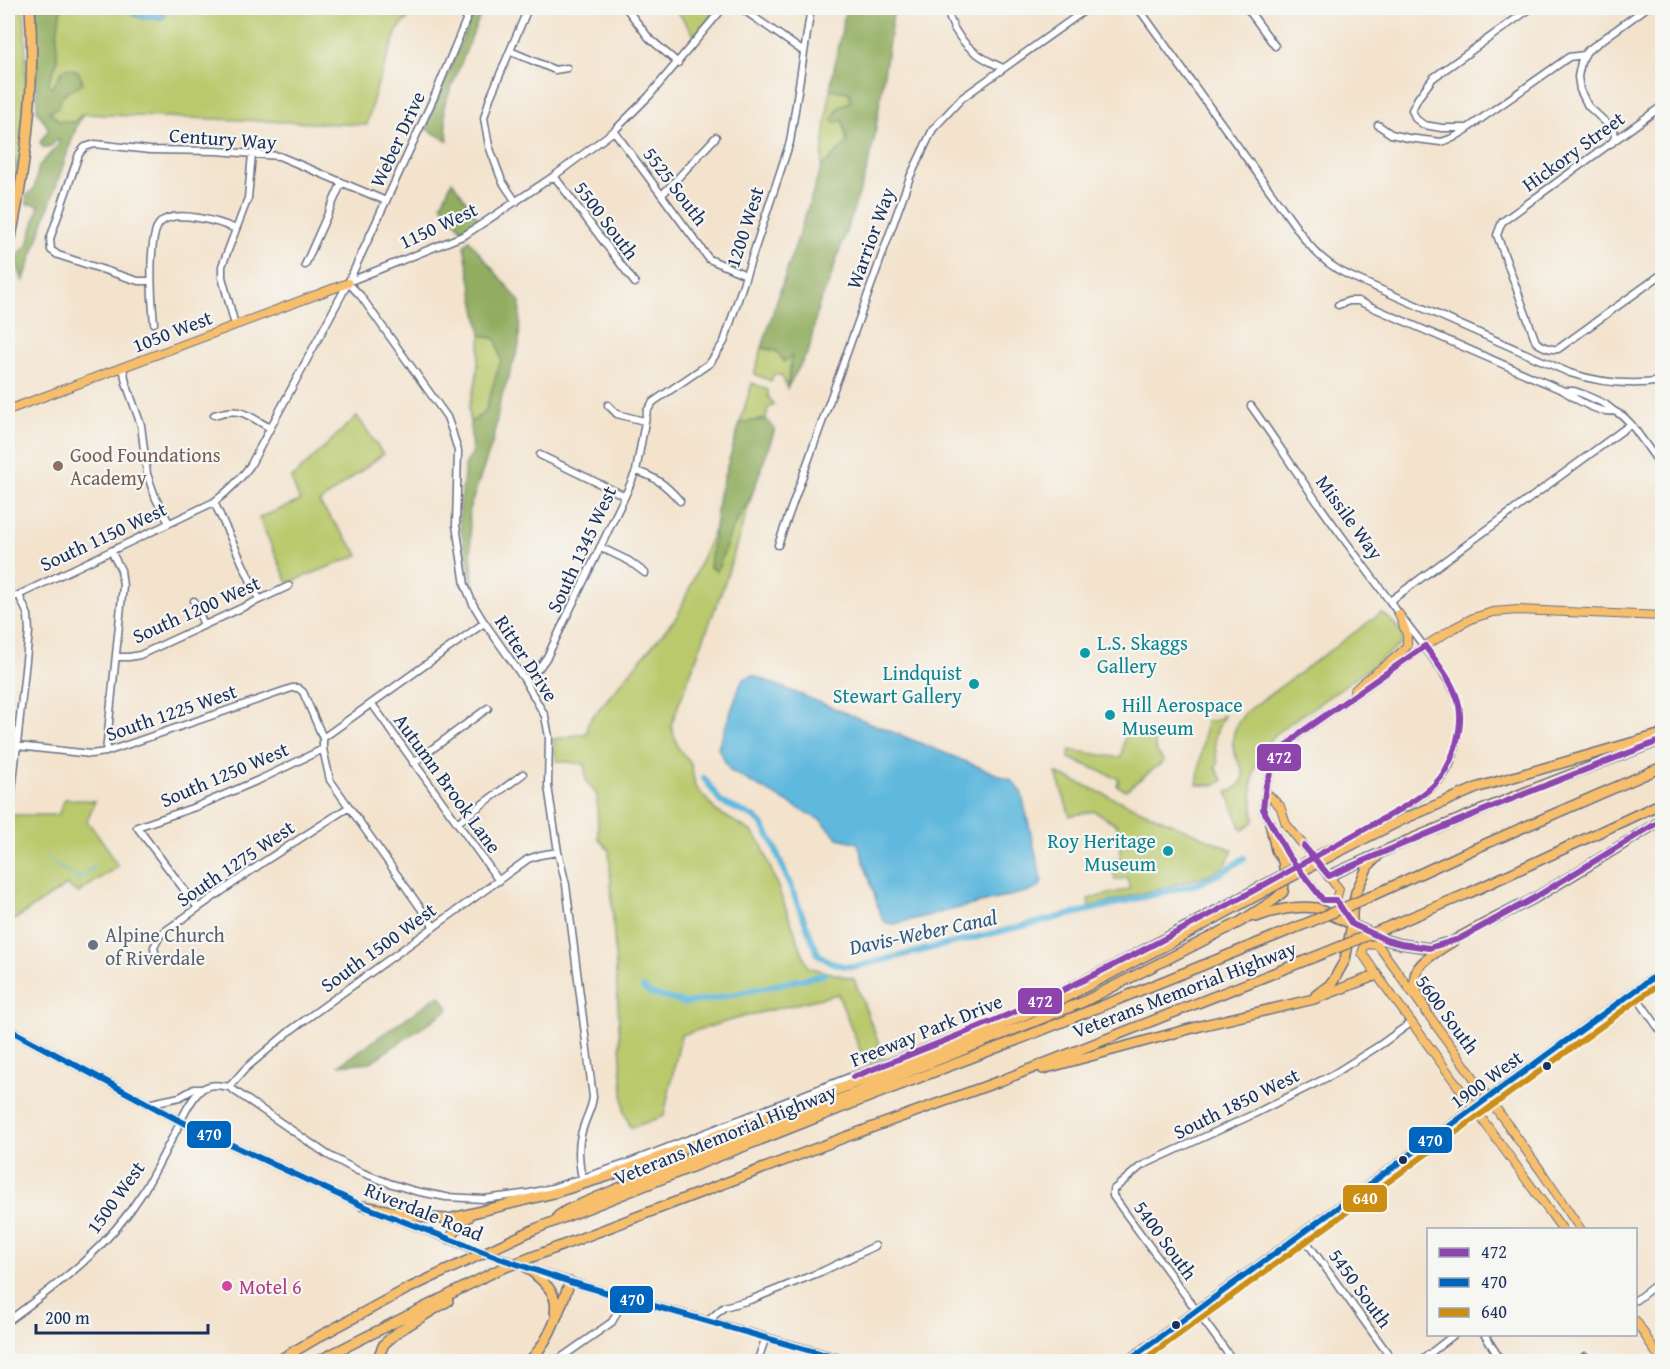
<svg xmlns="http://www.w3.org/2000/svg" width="1670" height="1369" viewBox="0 0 1670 1369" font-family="'Gentium Book Plus',serif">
	<rect width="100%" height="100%" fill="#f6f6f2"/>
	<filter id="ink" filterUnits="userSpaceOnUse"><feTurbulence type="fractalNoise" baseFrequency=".0167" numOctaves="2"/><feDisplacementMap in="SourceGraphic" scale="12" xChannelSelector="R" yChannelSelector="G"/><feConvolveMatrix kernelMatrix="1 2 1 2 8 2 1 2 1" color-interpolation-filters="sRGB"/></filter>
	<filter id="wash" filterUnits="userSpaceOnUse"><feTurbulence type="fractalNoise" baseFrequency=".008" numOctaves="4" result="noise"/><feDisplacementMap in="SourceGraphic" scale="24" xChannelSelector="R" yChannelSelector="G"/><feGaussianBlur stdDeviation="1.35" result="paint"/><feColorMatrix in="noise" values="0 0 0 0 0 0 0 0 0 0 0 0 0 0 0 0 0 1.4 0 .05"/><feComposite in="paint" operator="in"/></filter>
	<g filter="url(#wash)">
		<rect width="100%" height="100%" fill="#f3e3cd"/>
		<!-- green -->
		<path fill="#b9c96c" stroke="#6a7c65" stroke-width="1.5" d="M8 8H24C28 62 25 116 18 170L13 155 8 156Z
			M49 8H416L397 31 375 92 367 125 83 114 74 122 59 121 48 111 45 81Z
			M675 8H718L695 36Z
			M830 89 849 92 852 101 843 120 847 143 821 168Z
			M481 335 496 339 501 360 485 412 470 423 469 406 476 381Z
			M762 348 792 355 787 388 782 376 774 374 771 381 754 374Z
			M752 383 768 390V396L774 405 768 408 766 419 740 423Z
			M357 416 383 454 319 503 359 555 288 583 259 518 300 501 291 479Z
			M753 492 724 585 671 725 678 748 691 764 695 786 716 811 751 831 761 843 808 967 854 979 884 1057 866 1065 838 994 742 1017 681 1035 664 1116 631 1128 624 1112 609 850 598 838 597 795 586 780 585 764 556 761 554 739 587 733 588 722 678 615 715 528 710 567 717 571 731 532Z
			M1381 613C1388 616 1399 628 1402 636 1403 641 1401 643 1399 646 1373 665 1347 684 1320 703 1294 722 1270 730 1257 762 1249 782 1253 800 1254 821L1242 830 1227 792C1236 790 1245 782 1243 772 1242 766 1237 760 1235 755 1229 738 1235 724 1246 712Z
			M1225 714C1213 735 1213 741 1218 764L1215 767 1223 781 1213 785H1197L1206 721H1214Z
			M1125 734 1153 737 1157 752 1164 761 1126 790 1117 786 1119 779 1069 758 1070 750 1121 758Z
			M1056 773 1233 850 1225 866 1203 877 1089 907 1088 899 1130 889 1127 878 1115 880 1112 859 1121 857 1117 825 1094 811 1070 816Z
			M65 799 95 801 87 821 109 850 110 855 118 866 78 893 67 885 8 924V815H58Z"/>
		<!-- forest -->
		<path fill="#92ad60" stroke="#566e5f" stroke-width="1.5" d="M36 8H61L57 34V62L48 83 52 88 62 71 68 68 78 71 83 83C71 93 61 89 59 108L49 111 59 121 74 122 83 114 77 125 23 282 15 258 28 245 39 205 27 204 26 196 34 189 39 166 59 144 58 139 49 148 43 147 40 142 49 129 37 111Z
			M475 8H483L444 106 448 141 426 129Z
			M846 8H894L874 140 867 170 829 282 818 307 809 350 787 388 792 356 784 362 777 351 762 348 776 303 821 168 847 143 843 120 835 123 832 120 839 107 851 101 849 92 830 89Z
			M13 155 18 170 13 202H8V156Z
			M452 181 479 219 463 231 441 205Z
			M469 240 520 302 519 346 500 402 493 441 469 510 473 585 459 520 465 465 472 454 470 423 485 412 501 360 496 339 481 335 464 246Z
			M766 419 775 429 753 492 731 532 717 571 710 567 719 494 740 423Z
			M439 995 449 1009 371 1062 339 1065Z"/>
		<!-- water -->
		<path fill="#5fb8dd" stroke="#3d749e" stroke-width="1.5" d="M131 8H157L165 14 164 18C155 21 141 19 132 15Z
			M752 675 1011 780 1021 791 1042 881 1040 886 1034 890 894 924 887 923 882 919 858 843 838 838 822 821 730 771 718 748 742 680Z"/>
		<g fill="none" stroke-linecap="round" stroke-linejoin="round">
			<!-- stream -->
			<path stroke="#5fb8dd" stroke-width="1.5" d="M44 855 59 867 78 878 79 881
				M79 877 96 866"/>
			<!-- canal -->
			<path stroke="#5fb8dd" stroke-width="6" d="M704 778 721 802 754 817 762 824 773 843 818 954C830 964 842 968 858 966L1197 884 1223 872 1244 858
				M643 988 651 994 685 1003 712 999 825 974"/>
		</g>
	</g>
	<g filter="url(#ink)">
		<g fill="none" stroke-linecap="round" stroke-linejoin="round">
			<!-- minor casing -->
			<g stroke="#676e85" stroke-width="9">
				<path id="minor" d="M626 8 649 38 678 63
					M741 8 804 52
					M947 8C953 39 975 56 1003 68
					M1135 8 1142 13 1306 241C1318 256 1332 268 1350 276L1570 373C1601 383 1630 386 1662 381
					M1247 8 1275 46
					M1531 8 1433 78 1418 98 1412 110 1416 119 1424 125 1442 128H1468L1569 57 1584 55
					M510 51 555 70 567 68
					M1662 106 1502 222 1497 235 1536 342C1543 347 1549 350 1558 349L1662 274
					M1378 125 1391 134 1408 138 1441 142 1453 138 1468 129
					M614 131 709 259 746 275
					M1612 143 1615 137 1614 130 1588 106 1580 90 1578 77 1581 62 1587 51 1646 8
					M554 176 635 283
					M662 195 716 137
					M516 202 502 181 489 146 484 118 490 98 526 13 530 8
					M305 265 342 182
					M151 281H138L58 255 51 250 50 239 79 154 85 147 95 144 150 150 217 151 279 156 386 201
					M348 282 465 235 554 176 614 131 649 96 723 8
					M348 283 360 295 447 417 452 431 458 451 456 525 465 585 473 604 482 619 524 679 545 716 549 737 548 786 558 852 566 885 593 1097C592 1108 587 1115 584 1125 577 1143 578 1160 582 1178
					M1338 305 1349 301H1358L1564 391C1576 400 1600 414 1614 411
					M154 323C152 303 147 237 160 223 174 208 220 222 236 229
					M235 325 222 277V266L248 198 252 154
					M123 367 126 383 141 425 147 474 156 499 169 523
					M1565 391H1574L1583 394 1605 404 1614 411 1623 416 1631 424 1662 467
					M608 405 617 414 644 421
					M1251 406C1272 435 1292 466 1313 496 1338 532 1365 567 1391 603 1407 625 1425 646 1440 669 1447 679 1454 689 1458 701 1464 719 1456 759 1444 775 1424 803 1361 831 1329 848
					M214 415C241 406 247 415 270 428
					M540 455 625 496
					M636 471C656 477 666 485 680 501
					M214 502 259 599
					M778 545 910 177 933 129 962 98 1088 8
					M600 547 629 561 645 573
					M8 600 214 502C229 491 239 481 250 466L348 283 435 95 471 8
					M194 601 204 625
					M1390 601 1631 424
					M116 657H129L140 655 289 586
					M524 679 539 668 547 657 625 496 636 471 647 411 653 402 710 363 724 342 790 142 811 8
					M372 704 499 881
					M323 738 484 623
					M17 746 91 754 106 752 292 688H298L303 692 323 738V749L330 780 434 927
					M106 752 123 586 121 570 111 551
					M413 763 488 708
					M10 810 29 632 28 615 19 595
					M457 823 523 774
					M198 908 137 827 198 806 261 779 323 749
					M156 957 154 947 161 934 262 863 349 807
					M1633 992 1662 1033
					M229 1087 246 1068 291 1030 528 859 540 855 558 852
					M147 1104 180 1097 194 1089H201
					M1301 1234 1394 1362
					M1636 1300 1662 1280
					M709 1320 724 1307 750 1300 773 1291 823 1271 875 1246
					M8 1321C61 1282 107 1249 143 1192 155 1172 165 1151 176 1131 182 1118 189 1102 199 1092 207 1083 219 1085 229 1087L328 1155 358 1171 389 1183 415 1191 446 1197 484 1199 530 1193 552 1188 625 1164 1002 1018 1066 988 1122 960 1272 879
					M1484 1334 1502 1362
					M555 1362 612 1322 625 1297
					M757 1362 766 1337
					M1234 1362 1113 1196V1190L1141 1166 1252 1115 1332 1075 1380 1045 1412 1022
					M1419 1362 1455 1334
					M1579 1362 1585 1356"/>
			</g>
			<!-- major casing -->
			<g stroke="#676e85" stroke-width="10">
				<path id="major" d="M8 410 348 283
					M1354 691C1371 673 1391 665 1407 646V635L1399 614
					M1266 793 1280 806 1286 824 1339 889 1336 900
					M1336 900H1323L1288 855 1263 809 1266 785 1273 767 1284 749 1300 733 1425 646 1454 628 1473 618 1493 612 1518 610 1662 616
					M1336 900 1365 944 1362 953 1377 975 1563 1230
					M1365 944 1378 945 1541 1171 1581 1230
					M8 1029 180 1121 363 1206 472 1248
					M528 1268 584 1286 852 1362
					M1636 1321 1662 1362
					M1125 1362 1662 971"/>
			</g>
			<!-- highway casing -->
			<g stroke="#676e85" stroke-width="12">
				<path id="highway" d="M8 252C25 171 36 91 30 8
					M1334 854 1406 818 1479 787 1662 734
					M1329 876 1409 840 1538 787 1662 740
					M1367 898 1476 848 1662 767
					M1256 917C1275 910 1295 905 1316 908L1386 940 1401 944 1429 948 1445 943
					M1383 929 1469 893 1662 803
					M1316 995 1332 983 1345 960 1352 924V912L1356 892 1368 866 1377 857
					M1427 1013C1421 1001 1410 984 1417 970 1428 949 1509 912 1533 899 1577 873 1620 846 1662 820
					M1043 1069 1204 1025 1314 999 1377 975
					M363 1206 430 1218 448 1219 554 1193 609 1176 945 1049 1066 997 1172 942 1276 885
					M558 1216 567 1210 650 1175 1083 1002 1240 922 1274 900 1283 892 1285 875 1283 861 1276 850 1270 823
					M450 1239 461 1222 469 1217
					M526 1267C540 1279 559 1291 555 1312
					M276 1362 322 1335 405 1290 535 1229 861 1100 1025 1037 1310 922
					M316 1362 498 1270 843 1138 1000 1081 1327 952
					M376 1362 384 1344 399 1331 448 1301
					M528 1362C551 1341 559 1309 570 1282"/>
			</g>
			<!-- minor -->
			<use href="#minor" stroke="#fff" stroke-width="6"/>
			<!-- major -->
			<use href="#major" stroke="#f7bf6c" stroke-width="8"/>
			<!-- highway -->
			<use href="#highway" stroke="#f7bf6c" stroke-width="9"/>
			<!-- minor-bridge casing -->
			<g stroke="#676e85" stroke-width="9" stroke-linecap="butt">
				<path id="minor-bridge" d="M1272 879 1329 848"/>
			</g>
			<!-- major-bridge casing -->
			<g stroke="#676e85" stroke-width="10" stroke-linecap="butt">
				<path id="major-bridge" d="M472 1248 526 1267"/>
			</g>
			<!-- highway-bridge casing -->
			<g stroke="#676e85" stroke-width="12" stroke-linecap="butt">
				<path id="highway-bridge" d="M1276 885 1334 854
					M1310 922 1367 898
					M1327 952 1383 929"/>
			</g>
			<!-- minor-bridge -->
			<use href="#minor-bridge" stroke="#fff" stroke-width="6"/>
			<!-- major-bridge -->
			<use href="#major-bridge" stroke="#f7bf6c" stroke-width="8"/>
			<!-- highway-bridge -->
			<use href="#highway-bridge" stroke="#f7bf6c" stroke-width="9"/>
			<!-- bus-1 casing -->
			<g stroke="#f6f6f2" stroke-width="10">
				<path id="bus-1" d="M1425 646 1300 733 1284 749 1273 767 1266 785 1263 809 1288 855 1323 900H1336L1352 924 1386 940 1401 944 1429 948 1459 939 1534 898 1662 820
					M1304 846 1329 876C1439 827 1550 783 1662 740
					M853 1077C916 1052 980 1028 1042 1000 1164 943 1281 875 1399 810 1412 802 1426 794 1436 783 1453 765 1465 725 1458 701 1452 680 1437 663 1425 646"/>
			</g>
			<!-- bus-2 casing -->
			<g stroke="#f6f6f2" stroke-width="10">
				<path id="bus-2" d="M8 1029 180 1121 363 1206 502 1259 570 1282 850 1362
					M1126 1362 1662 971"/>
			</g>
			<!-- bus-3 casing -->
			<g stroke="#f6f6f2" stroke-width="10">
				<path id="bus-3" d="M1141 1362 1662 982"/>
			</g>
			<!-- bus-1 -->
			<use href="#bus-1" stroke="#8e44ad" stroke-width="6"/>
			<!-- bus-2 -->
			<use href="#bus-2" stroke="#0065bd" stroke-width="6"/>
			<!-- bus-3 -->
			<use href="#bus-3" stroke="#cb8e13" stroke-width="6"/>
		</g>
	</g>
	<!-- markers -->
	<circle fill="#8d6e63" stroke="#f6f6f2" stroke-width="2" cx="58" cy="466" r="6"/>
	<g fill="#0f9aa8" stroke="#f6f6f2" stroke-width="2">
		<circle cx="1085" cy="653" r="6"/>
		<circle cx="974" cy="684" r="6"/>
		<circle cx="1110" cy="715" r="6"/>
		<circle cx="1168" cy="851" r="6"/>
	</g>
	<circle fill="#6b7280" stroke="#f6f6f2" stroke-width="2" cx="93" cy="945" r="6"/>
	<g fill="#1b2f5e" stroke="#f6f6f2" stroke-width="2">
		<circle cx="1547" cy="1066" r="5"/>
		<circle cx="1403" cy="1160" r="5"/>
		<circle cx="1176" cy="1325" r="5"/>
	</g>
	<circle fill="#d1479c" stroke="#f6f6f2" stroke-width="2" cx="227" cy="1286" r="6"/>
	<g text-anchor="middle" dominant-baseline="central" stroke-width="4.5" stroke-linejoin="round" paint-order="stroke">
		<!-- street labels -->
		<g font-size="20" fill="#1b2f5e" stroke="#f6f6f2">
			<text transform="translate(223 138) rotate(4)">Century Way</text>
			<text transform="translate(397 139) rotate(-65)">Weber Drive</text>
			<text transform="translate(1573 151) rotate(-36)">Hickory Street</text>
			<text transform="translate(676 186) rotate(53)">5525 South</text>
			<text transform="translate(607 220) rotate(53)">5500 South</text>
			<text transform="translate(438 225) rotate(-25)">1150 West</text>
			<text transform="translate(744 227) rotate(-72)">1200 West</text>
			<text transform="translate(870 238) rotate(-70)">Warrior Way</text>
			<text transform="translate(172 331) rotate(-21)">1050 West</text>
			<text transform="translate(1350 517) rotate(54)">Missile Way</text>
			<text transform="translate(103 536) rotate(-25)">South 1150 West</text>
			<text transform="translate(581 549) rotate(-65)">South 1345 West</text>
			<text transform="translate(196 609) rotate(-24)">South 1200 West</text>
			<text transform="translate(527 658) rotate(57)">Ritter Drive</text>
			<text transform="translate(171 712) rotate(-19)">South 1225 West</text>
			<text transform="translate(224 774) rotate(-23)">South 1250 West</text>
			<text transform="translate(448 783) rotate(54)">Autumn Brook Lane</text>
			<text transform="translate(235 863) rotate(-34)">South 1275 West</text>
			<text transform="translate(378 947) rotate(-36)">South 1500 West</text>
			<text transform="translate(1184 989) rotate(-21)">Veterans Memorial Highway</text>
			<text transform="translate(1448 1014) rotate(54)">5600 South</text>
			<text transform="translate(926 1030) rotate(-22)">Freeway Park Drive</text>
			<text transform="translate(1486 1079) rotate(-36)">1900 West</text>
			<text transform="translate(1236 1103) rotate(-26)">South 1850 West</text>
			<text transform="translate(725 1134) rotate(-22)">Veterans Memorial Highway</text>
			<text transform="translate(115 1197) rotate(-54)">1500 West</text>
			<text transform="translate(424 1211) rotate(22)">Riverdale Road</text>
			<text transform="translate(1166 1240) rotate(54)">5400 South</text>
			<text transform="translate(1361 1288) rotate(54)">5450 South</text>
		</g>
		<!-- education labels -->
		<g font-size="20" fill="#785e54" stroke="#f6f6f2" text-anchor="start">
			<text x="70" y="454">Good Foundations<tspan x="70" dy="23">Academy</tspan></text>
		</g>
		<!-- culture labels -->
		<g font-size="20" fill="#0d838f" stroke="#f6f6f2" text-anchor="start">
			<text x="1097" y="642">L.S. Skaggs<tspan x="1097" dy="23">Gallery</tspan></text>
			<text x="962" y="672" text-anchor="end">Lindquist<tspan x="962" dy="23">Stewart Gallery</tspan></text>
			<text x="1122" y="704">Hill Aerospace<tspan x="1122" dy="23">Museum</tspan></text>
			<text x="1156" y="840" text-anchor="end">Roy Heritage<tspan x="1156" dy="23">Museum</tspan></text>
		</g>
		<!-- worship labels -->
		<g font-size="20" fill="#5b616d" stroke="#f6f6f2" text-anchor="start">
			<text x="105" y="934">Alpine Church<tspan x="105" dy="23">of Riverdale</tspan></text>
		</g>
		<!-- hotel labels -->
		<g font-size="20" fill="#b23c85" stroke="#f6f6f2" text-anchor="start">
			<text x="239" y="1286">Motel 6</text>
		</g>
		<!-- water labels -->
		<g font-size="21" font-style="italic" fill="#2f5884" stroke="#f6f6f2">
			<text transform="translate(923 932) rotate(-12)">Davis-Weber Canal</text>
		</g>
	</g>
	<g stroke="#f6f6f2" stroke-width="2">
		<rect x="1256" y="743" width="46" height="29" rx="6" fill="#8e44ad"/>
		<rect x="1017" y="987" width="46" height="28" rx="6" fill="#8e44ad"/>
		<rect x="186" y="1120" width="46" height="29" rx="6" fill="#0065bd"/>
		<rect x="1408" y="1126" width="45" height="28" rx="6" fill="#0065bd"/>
		<rect x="1342" y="1184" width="46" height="29" rx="6" fill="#cb8e13"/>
		<rect x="609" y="1285" width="45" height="29" rx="6" fill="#0065bd"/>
	</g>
	<g font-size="16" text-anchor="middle" font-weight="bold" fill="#fff">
		<text x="1279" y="763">472</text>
		<text x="1040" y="1007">472</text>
		<text x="209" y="1140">470</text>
		<text x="1430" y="1146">470</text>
		<text x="1365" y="1204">640</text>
		<text x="632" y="1305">470</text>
	</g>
	<!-- margin -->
	<rect width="1670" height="1369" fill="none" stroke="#f6f6f2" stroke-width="30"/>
	<!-- legend -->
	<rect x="1427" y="1228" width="210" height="108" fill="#f6f6f2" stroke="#9ea6b7" stroke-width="1.5"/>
	<rect x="1439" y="1248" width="30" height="9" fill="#8e44ad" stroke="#9ea6b7" stroke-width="1.5"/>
	<text x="1481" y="1258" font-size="18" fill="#1b2f5e">472</text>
	<rect x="1439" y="1278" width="30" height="9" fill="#0065bd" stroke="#9ea6b7" stroke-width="1.5"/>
	<text x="1481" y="1288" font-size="18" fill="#1b2f5e">470</text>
	<rect x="1439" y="1308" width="30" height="9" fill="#cb8e13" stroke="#9ea6b7" stroke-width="1.5"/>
	<text x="1481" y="1318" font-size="18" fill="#1b2f5e">640</text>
	<!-- scale -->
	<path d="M36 1324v9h172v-9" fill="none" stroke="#1b2f5e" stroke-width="3"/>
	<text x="45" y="1324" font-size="18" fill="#1b2f5e" stroke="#f6f6f2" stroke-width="4.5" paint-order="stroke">200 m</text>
</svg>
